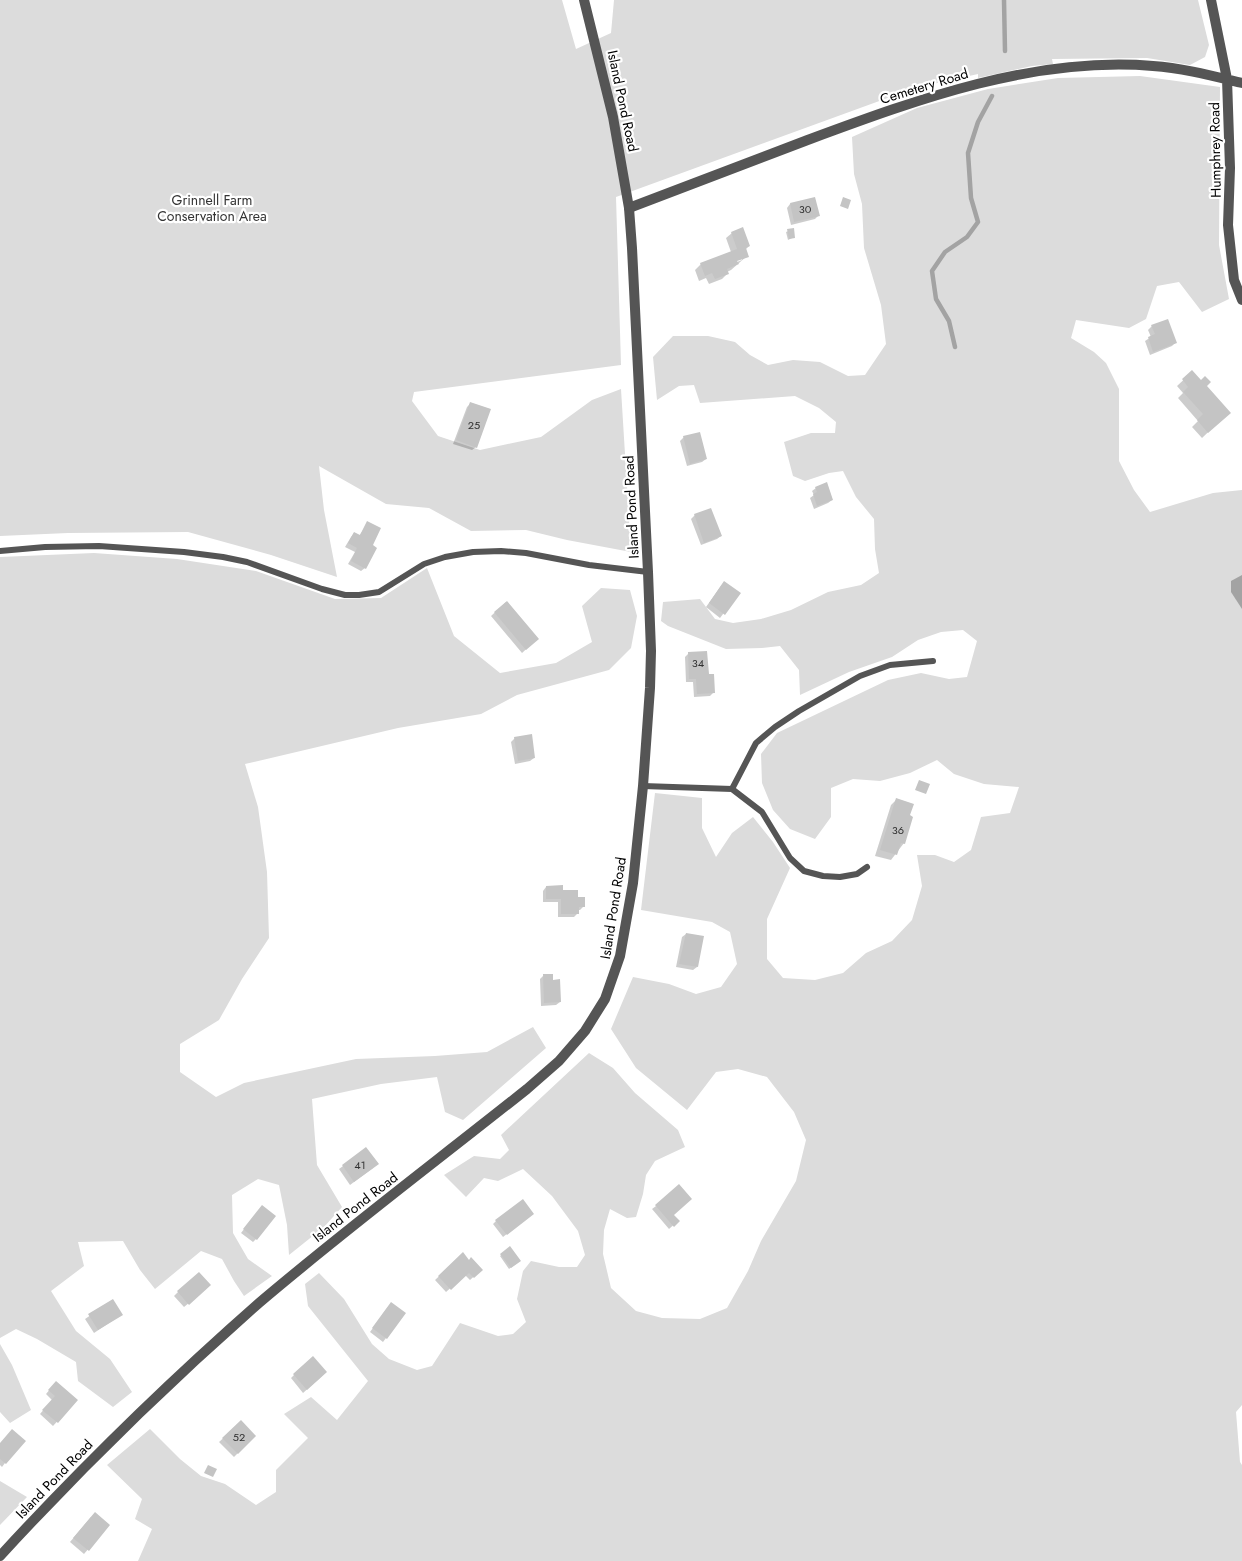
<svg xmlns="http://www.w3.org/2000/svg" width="1242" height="1561" viewBox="0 0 1242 1561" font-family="Jost,sans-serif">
	<rect width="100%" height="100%" fill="#fff"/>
	<!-- green -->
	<path fill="#dcdcdc" d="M0 0H562L576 49 611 33 614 0H1198L1209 45 1205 57 1190 65 1147 58 1052 59 1053 64 1032 66 978 78V74L915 88 616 197 621 365 414 392 412 401 438 436 480 450 541 437 592 400 621 389 631 552 567 540 526 530 471 531 429 508 386 504 319 466 324 510 337 577 271 555 188 532 68 533 0 536Z
		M1140 76 1220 87 1219 245 1229 299 1202 312 1179 282 1157 286 1146 319 1129 328 1076 320 1071 338 1094 352 1106 363 1119 389V461L1134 490 1150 512 1213 493 1242 490V1405L1236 1412 1240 1462 1242 1465V1561H138L152 1529 135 1519 142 1499 107 1465 150 1429 180 1459 201 1476 225 1484 256 1505 276 1492V1470L308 1438 284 1414 311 1397 337 1420 368 1381 308 1306 305 1284 319 1273 344 1299 372 1344 389 1359 417 1370 432 1366 460 1323 498 1336 513 1334 526 1322 517 1299 523 1271 531 1261 559 1267H577L585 1255 578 1231 552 1196 523 1169 498 1181 484 1178 466 1197 444 1175 474 1156 500 1159 509 1150 501 1135 589 1053 613 1068 635 1093 678 1130 685 1147 655 1161 646 1175 643 1194 636 1217 627 1218 610 1209 604 1230 603 1254 611 1288 636 1311 662 1318 700 1319 727 1308 748 1271 761 1241 796 1181 806 1140 794 1112 767 1077 738 1069 716 1072 687 1110 636 1068 611 1029 633 977 669 984 696 994 721 987 737 964 730 932 712 922 641 910 655 793 702 798V828L716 857 732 833 753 817 773 842 790 868 767 919V959L783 978 815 980 843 973 866 953 892 941 912 920 922 886 917 855H935L954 862 971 850 981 817 1010 813 1019 787 984 784 954 774 937 760 910 773 880 781 853 779 831 788V817L815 839 790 829 773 810 762 783 761 754 777 733 888 680 921 673 949 679 967 677 977 641 963 630 941 632 918 640 892 657 849 672 800 695 799 670 780 646 762 648 726 649 668 626 661 621 663 602 700 599 715 619 733 623 761 619 791 610 828 592 861 585 879 573 875 549 874 519 856 497 843 471 829 473 805 481 793 476 784 442 811 433H835L836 422 819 408 795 396 700 403 694 385 679 386 657 400 653 357 673 336H708L735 342 750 355 768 365 793 360 820 362 848 376 865 375 886 344 881 305 864 248 862 204 854 174 852 137 917 108 988 89 1058 78Z
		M94 553 177 559 256 571 335 599 381 598 427 568 454 636 500 673 556 663 592 642 582 606 601 588 630 590 637 616 631 648 609 670 517 695 481 714 398 728 245 764 258 807 267 872 269 938 242 979 219 1020 180 1044V1072L216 1097 244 1083 356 1059 435 1056 487 1052 533 1027 546 1048 463 1120 445 1112 437 1077 381 1084 312 1099 317 1165 342 1207 324 1227 289 1255 287 1225 279 1185 258 1179 232 1195 233 1233 248 1259 272 1276 244 1296 234 1281 222 1259 201 1251 155 1289 140 1270 123 1241 78 1242 84 1266 51 1291 76 1331 110 1359 132 1392 113 1407 78 1381 76 1362 37 1339 16 1329 0 1338V557Z
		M0 1344 12 1365 31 1410 10 1423 0 1412Z
		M0 1481 27 1497 0 1525Z"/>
	<!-- water -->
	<path fill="#a3a3a3" d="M1242 575V609L1231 592V581Z"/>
	<!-- shadow -->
	<path fill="#0003" fill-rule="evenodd" d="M814 198 819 215 815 219 791 225 787 208 790 204Z
		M793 229 794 237 788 240 786 232Z
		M732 233 749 246 745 250 747 256 731 270 727 272 728 273 722 279 709 284 706 278 699 281 695 270 701 264 731 252 726 238ZM742 258V260L732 264 731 262Z
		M1152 326 1176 342 1172 346 1150 355 1145 341 1151 337 1148 330Z
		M1192 372 1205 386 1223 418 1202 438 1192 427 1198 421 1178 398 1183 393 1177 386Z
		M471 403 476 447 472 450 453 444 467 407Z
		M684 437 706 459 702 462 687 466 680 441Z
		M816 488 832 500 828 503 814 509 810 498 814 495 812 491Z
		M695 515 721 536 717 539 701 545 691 519Z
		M368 523 371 546 365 568 361 571 348 564 355 552 345 547 351 537 354 533 359 536Z
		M721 586 739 593 720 618 706 607Z
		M506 602 534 642 522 653 491 616Z
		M689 653 708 675 714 692 710 696 694 697 693 682H686L685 657Z
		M515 738 534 758 530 761 515 764 511 742Z
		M896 800 904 843 891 860 875 856 891 805Z
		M546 887 562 891 577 898 584 906 580 910H578V913L574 917H558V902H543V891Z
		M686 934 697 967 693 970 676 967 682 937Z
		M544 975 551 981 560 1002 556 1005 541 1006 540 979Z
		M366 1149 373 1168 350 1185 339 1169Z
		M656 1206 673 1215 678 1221 669 1229 652 1209Z
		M259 1210 256 1239 253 1242 241 1233Z
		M529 1217 503 1237 493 1224 496 1221Z
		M510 1248 520 1261 509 1269 500 1256Z
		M463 1254 469 1261 481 1270 470 1280 465 1275 446 1292 435 1280Z
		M206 1289 184 1307 174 1296 178 1292Z
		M113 1300 121 1315 94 1333 85 1319Z
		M388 1307 386 1338 383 1342 370 1332Z
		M294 1375 322 1376 303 1393 291 1378Z
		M56 1382 76 1401 53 1426 40 1414 52 1400 46 1394Z
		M241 1422 255 1436 234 1457 219 1442Z
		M0 1444 5 1463 2 1467 0 1465Z
		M91 1517 108 1526 84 1554 70 1542Z"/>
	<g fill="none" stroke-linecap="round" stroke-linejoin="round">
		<!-- stream -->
		<path stroke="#a3a3a3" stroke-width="4.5" d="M1004 0 1005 51
			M955 347 949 321 936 299 932 271 945 252 967 237 978 222 971 198 968 153 978 122 992 96"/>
	</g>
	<!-- building -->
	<path fill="#c4c4c4" d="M815 197 820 216 794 222 790 203Z
		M843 197 851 200 848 209 840 206Z
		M743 227 750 246 746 248 749 257 737 261 739 264 727 269 729 274 715 279 712 273 705 276 700 263 737 249 731 232Z
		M794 228 795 238 789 239 787 229Z
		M1168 319 1177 343 1153 352 1148 337 1155 334 1151 325Z
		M1192 370 1201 380 1205 376 1211 382 1207 386 1231 413 1208 433 1197 420 1203 414 1183 392 1188 387 1182 379Z
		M470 402 491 409 477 448 456 440Z
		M700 432 707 459 690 464 683 436Z
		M827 482 833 500 817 506 813 494 817 492 815 487Z
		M711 508 722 536 704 543 694 514Z
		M367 521 381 528 373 545 377 548 366 569 351 561 357 548 348 543 354 532 360 535Z
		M724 581 741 593 725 615 709 603Z
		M507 601 539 639 526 650 494 612Z
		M707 651 709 674H714L715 693 697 694 696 679H689L688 652Z
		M532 734 535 758 518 761 514 737Z
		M919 780 930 784 926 794 915 790Z
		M896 798 914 804 910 815 913 817 905 844 901 843 897 855 880 850Z
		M563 885V890H578V897H585V907H579V914H561V899H546V886Z
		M686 933 704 936 698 967 679 964Z
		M543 974H553V980L560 979 561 1002 544 1003Z
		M366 1147 379 1164 354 1182 342 1165Z
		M679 1184 692 1199 674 1215 680 1221 674 1227 655 1205Z
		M523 1199 534 1214 507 1235 495 1220Z
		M262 1205 276 1216 257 1240 243 1229Z
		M510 1246 521 1261 511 1268 500 1254Z
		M463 1252 469 1260 471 1257 483 1270 474 1278 469 1273 451 1290 438 1276Z
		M199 1272 211 1285 189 1305 177 1291Z
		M113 1299 123 1315 98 1330 88 1314Z
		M391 1302 406 1313 387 1339 372 1328Z
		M313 1356 327 1372 307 1390 293 1374Z
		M56 1381 78 1400 58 1423 42 1410 55 1396 48 1390Z
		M241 1420 256 1436 238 1454 222 1438Z
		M12 1429 26 1441 6 1464 0 1459V1443Z
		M208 1465 217 1469 213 1477 204 1473Z
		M95 1512 110 1525 89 1551 73 1538Z"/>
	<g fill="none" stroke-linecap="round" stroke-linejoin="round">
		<!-- service -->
		<path stroke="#555" stroke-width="6" d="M0 551 45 547 99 546 184 552 223 557 247 562 322 589 345 595H359L379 592 424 564 445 557 473 552 501 551 526 553 589 565 648 572
			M643 786 732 789 762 812 790 858 804 871 823 876 840 877 857 874 867 867
			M732 789 756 743 775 727 799 711 860 676 890 665 933 661"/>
		<!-- minor -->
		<path stroke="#555" stroke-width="10" d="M1211 0 1227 79 1230 168 1228 225 1234 280 1242 300
			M629 208C687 186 746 164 805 141 916 100 1033 56 1153 66 1183 68 1213 76 1242 83"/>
		<!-- tertiary -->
		<path stroke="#555" stroke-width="10" d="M0 1556C82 1467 168 1383 259 1303 346 1229 438 1160 527 1089L559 1061 585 1031 605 999 620 956 633 883 643 786 650 688 651 651 648 572 632 248 629 208 613 117 584 0"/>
	</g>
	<g text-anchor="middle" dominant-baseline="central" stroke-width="4.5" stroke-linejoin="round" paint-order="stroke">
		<!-- number labels -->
		<g font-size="11" fill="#313131">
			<text x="805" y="209">30</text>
			<text x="474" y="425">25</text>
			<text x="698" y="663">34</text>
			<text x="898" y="830">36</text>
			<text x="360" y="1165">41</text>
			<text x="239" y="1437">52</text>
		</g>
		<!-- street labels -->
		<g font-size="14" fill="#000" stroke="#fff">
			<text transform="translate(924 86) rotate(-17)">Cemetery Road</text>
			<text transform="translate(623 101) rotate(78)">Island Pond Road</text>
			<text transform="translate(1215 150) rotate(-91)">Humphrey Road</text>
			<text transform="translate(631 507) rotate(-93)">Island Pond Road</text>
			<text transform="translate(613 908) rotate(-81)">Island Pond Road</text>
			<text transform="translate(355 1207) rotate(-38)">Island Pond Road</text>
			<text transform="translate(54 1479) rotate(-46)">Island Pond Road</text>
		</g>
		<!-- park labels -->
		<g font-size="14" fill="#333" stroke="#fff">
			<text x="212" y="200">Grinnell Farm<tspan x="212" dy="16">Conservation Area</tspan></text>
		</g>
	</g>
</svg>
